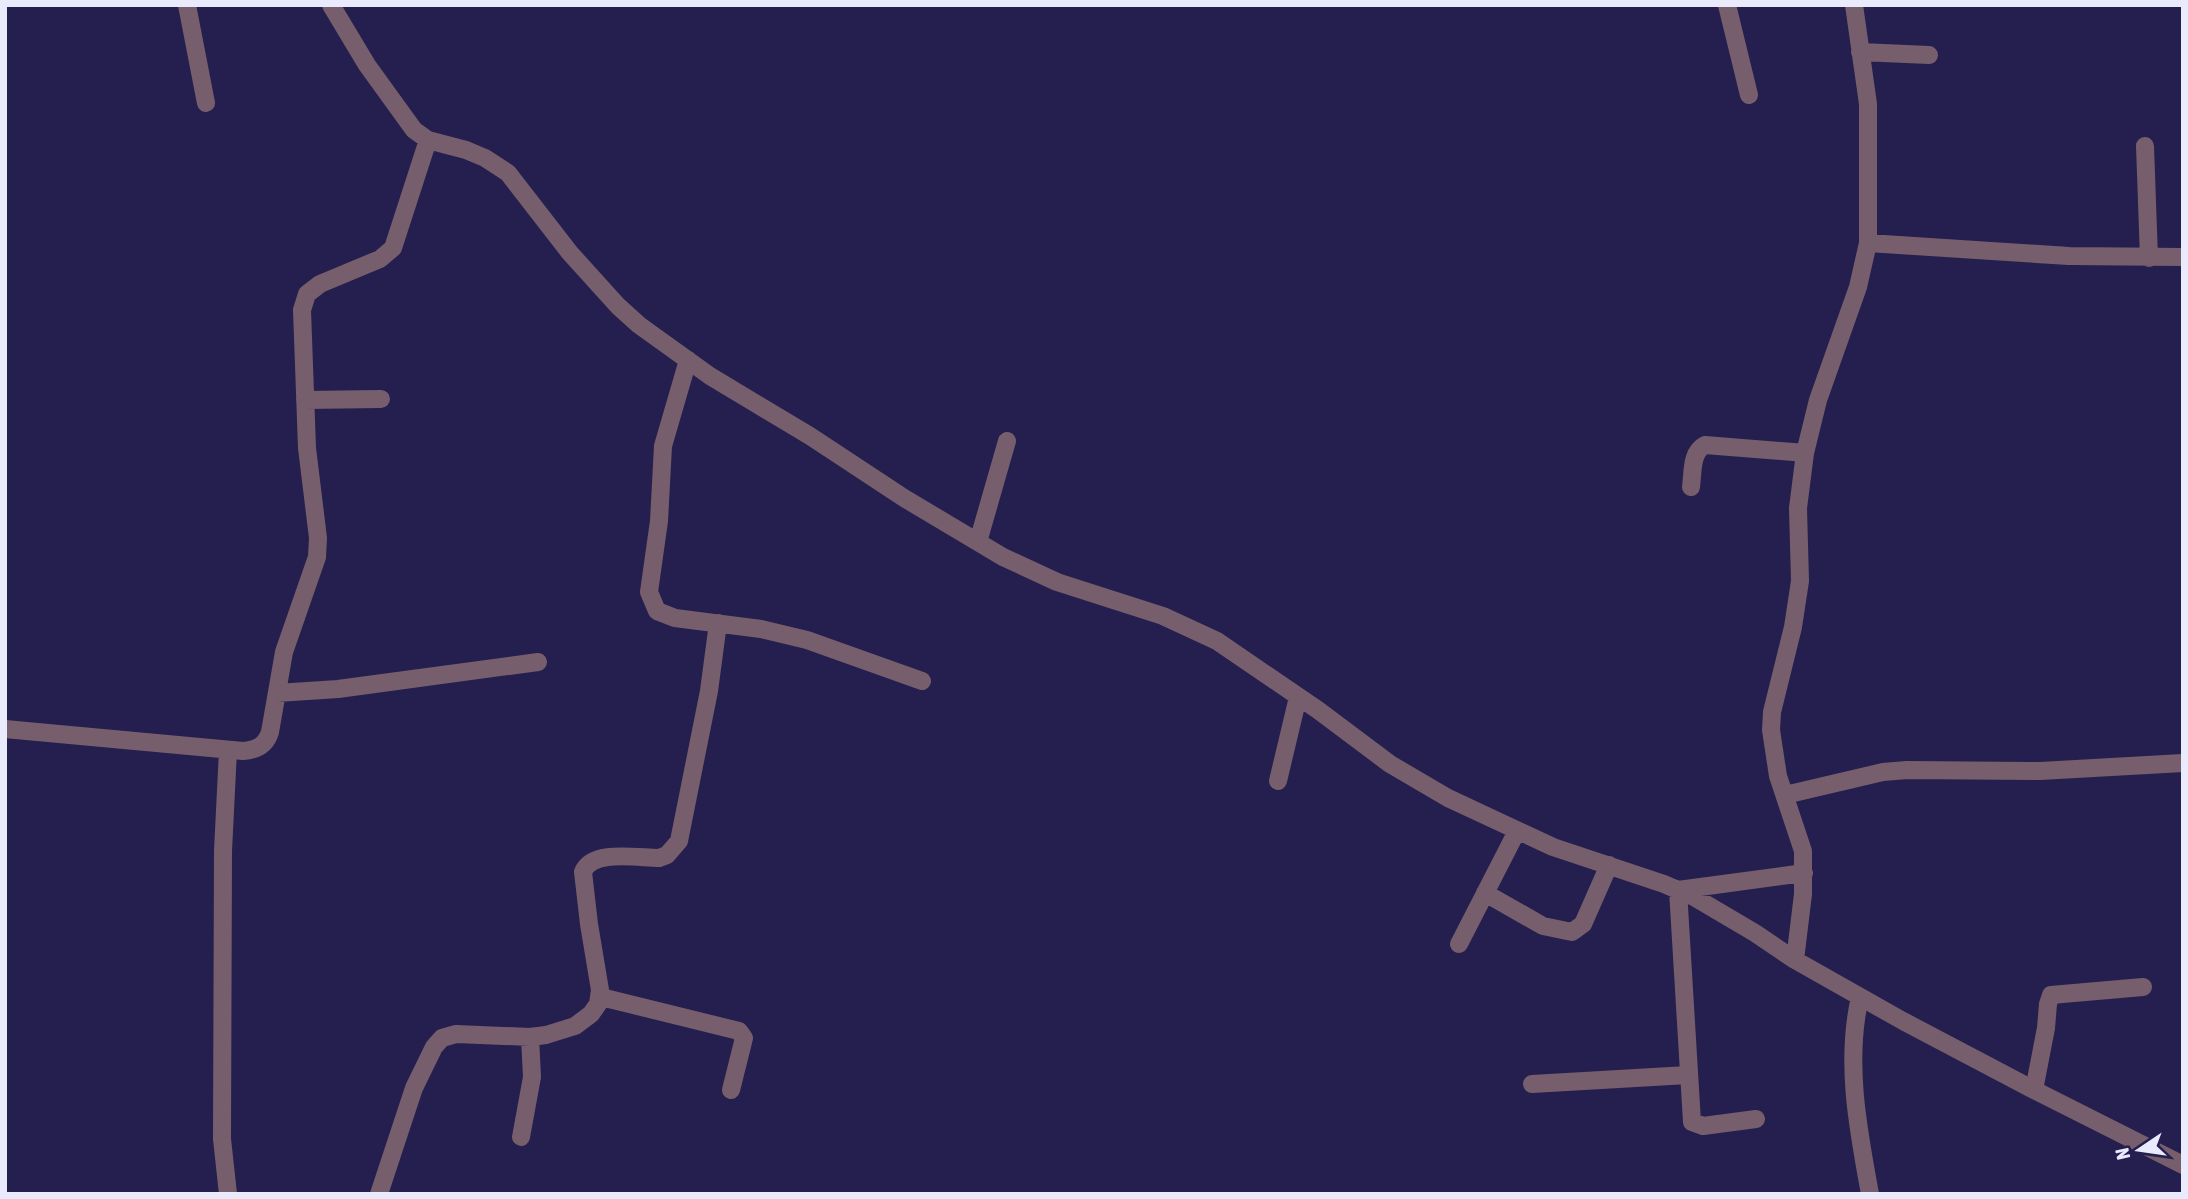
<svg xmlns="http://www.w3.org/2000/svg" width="2188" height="1199" viewBox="0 0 2188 1199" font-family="'Asap Condensed',sans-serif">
	<rect width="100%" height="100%" fill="#241f4f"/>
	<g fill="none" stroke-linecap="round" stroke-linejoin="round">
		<!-- minor -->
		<path stroke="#775e6c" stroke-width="18" d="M187 5 206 103
			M331 5 367 65 414 130 428 140 466 150 485 158 508 173 570 253 618 306 639 325 710 376 810 436 904 498 1003 557 1057 582 1163 616 1217 641 1318 710 1390 764 1448 798 1553 847 1664 884 1694 897 1755 933 1795 960 1903 1021 2034 1090 2183 1165
			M1727 5 1749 95
			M1860 52 1929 55
			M2145 146 2149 258
			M1868 243 2069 256 2183 257
			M688 360 663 446 659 521 649 592 657 611 675 618 761 629 807 640 922 681
			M305 400 381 399
			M1691 487C1693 472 1691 452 1705 445L1805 453
			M978 542 1007 441
			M277 693 338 689 538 662
			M5 729 243 751C257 750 266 745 270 732L284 652 317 557 318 538 307 448 302 310 307 294 320 284 380 259 393 248 428 140
			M1278 781 1298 697
			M1785 795 1883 772 1907 770 2040 771 2183 763
			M1485 893 1543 926 1572 932 1583 924 1609 865
			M1459 944 1517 831
			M1795 960 1803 894V851L1778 776 1771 730 1772 712 1793 627 1800 581 1798 508 1805 453 1818 400 1858 287 1868 243V104L1854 5
			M601 997 739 1031 744 1038 731 1090
			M1860 997C1845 1062 1858 1129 1870 1194
			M1532 1084 1688 1075
			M2034 1090 2046 1028 2048 1004 2051 995 2143 987
			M1756 1119 1703 1126 1692 1122 1678 890 1804 873
			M521 1137 532 1077 530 1037
			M228 1194 222 1139 223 851 228 750
			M379 1194 414 1088 434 1047 442 1038 456 1034 530 1037 546 1035 575 1026 591 1014 598 1004 600 990 589 924 583 872C592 849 638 858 659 858L667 855 679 841 709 691 718 623"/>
	</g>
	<!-- border -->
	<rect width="2188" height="1199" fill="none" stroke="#eaeafd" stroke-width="14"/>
	<!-- north arrow -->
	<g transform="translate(2139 1150) rotate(257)" stroke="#241f4f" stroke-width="5" paint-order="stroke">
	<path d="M0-5L12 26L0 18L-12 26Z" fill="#eaeafd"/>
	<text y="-10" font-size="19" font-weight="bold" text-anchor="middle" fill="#eaeafd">N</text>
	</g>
</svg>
